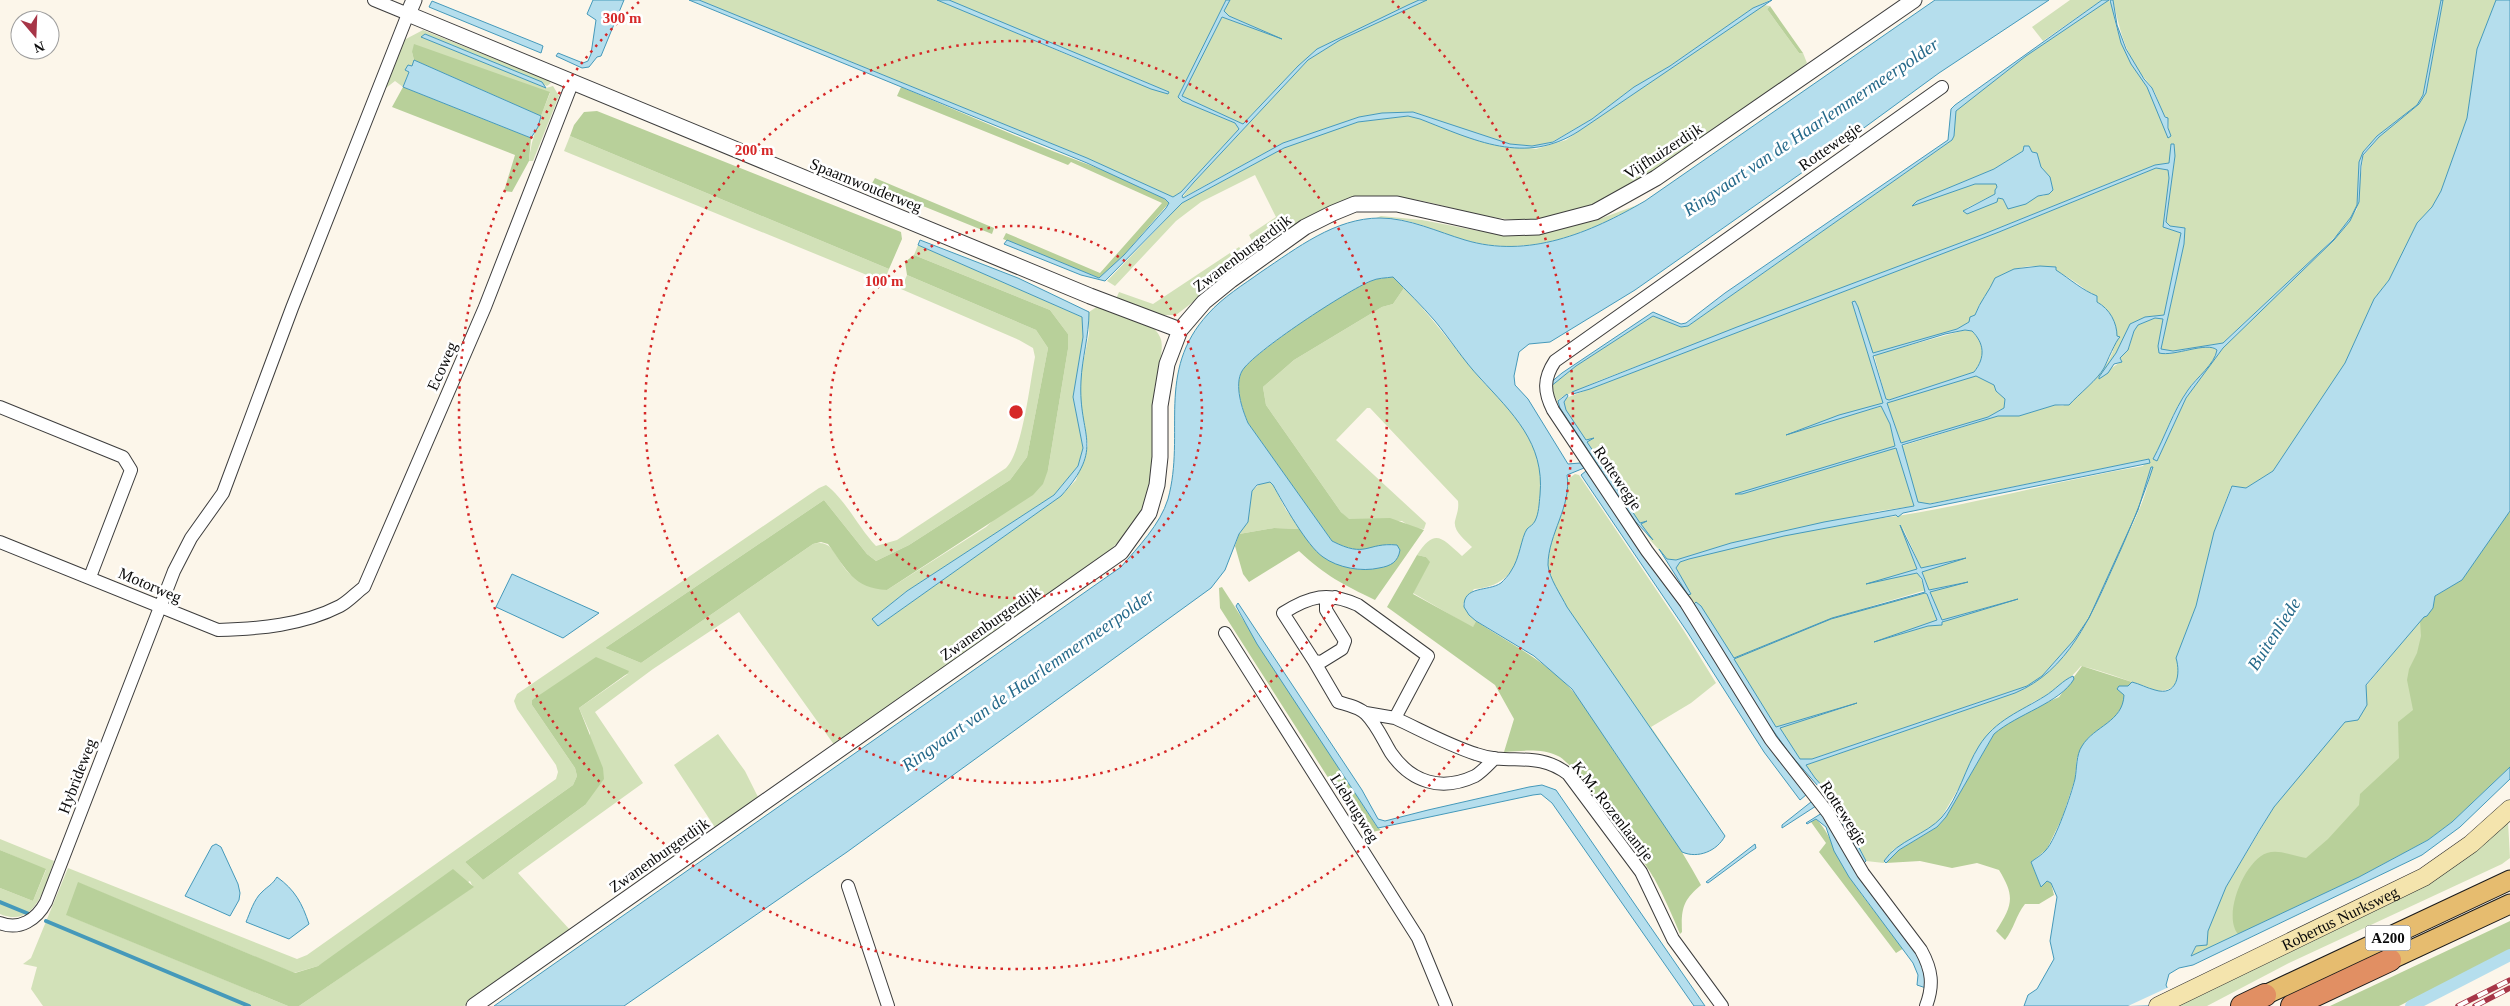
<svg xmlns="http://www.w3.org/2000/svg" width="2510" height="1006" viewBox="0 0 2510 1006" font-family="Georgia,serif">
	<rect width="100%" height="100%" fill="#fcf6ea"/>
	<!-- green -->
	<path fill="#d2e1b8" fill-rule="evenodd" d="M699 0H938L1075 58 1169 92 948 0H1226L1178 97 1182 101 1235 123 1239 129 1181 192 1173 197 1087 158Z
		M1230 0H1419L1317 49 1298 66 1243 124 1182 96 1222 17 1282 39 1229 16 1224 11Z
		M1427 0H1770L1753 8 1670 66 1634 87 1592 119 1552 142 1532 146 1510 144 1413 112 1382 113 1359 117 1283 143 1182 198 1194 182 1308 60 1340 40Z
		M2070 0H2102L2043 41 2032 27Z
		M2108 0 2112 4C2116 40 2129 57 2147 87 2156 101 2160 118 2169 132L2168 119C2159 112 2159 97 2152 88 2149 83 2144 78 2140 73 2124 49 2119 27 2113 0H2441L2423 95 2417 105 2377 136 2363 152 2359 162 2357 205 2351 217 2334 239 2223 343 2173 351 2161 349 2184 244 2185 228 2170 226 2166 222 2175 156 2174 144 2171 147V158L2169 163 2155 165 1984 234 1598 381 1562 397 1558 400 1559 405 1550 387 1576 366 1653 316 1681 327 1688 326 1952 140 1954 136 1955 111 2026 56ZM2023 151 2037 153 2041 167 2050 178 2053 190 2043 196H2038L2011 207 2005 204 2003 199 1997 198V202L1966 213 1967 208 1995 194 1998 188 1996 184H1975L1913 205 1917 201 1994 169Z
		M2443 0H2496L2477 49 2467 118 2441 191 2432 207 2417 223 2389 280 2374 299 2345 363 2273 471 2246 488 2231 487 2214 532 2196 606 2176 658C2182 674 2179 691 2158 691 2154 691 2149 687 2144 686 2123 679 2103 671 2081 666 2069 681 2051 694 2033 702L1978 748 1960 786 1941 818 1934 825 1893 850 1884 863 1866 861 1833 798 1815 778 1806 765 2015 693C2074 668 2097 604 2121 549 2132 525 2149 494 2151 467L2138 510 2089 618 2074 640 2042 676 2027 686 1812 759H1800L1779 728 1856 704 1776 727 1734 660 1736 657 1733 658 1713 626 1689 596 1691 593 1679 575 1676 566 1680 562C1749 538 1827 526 1897 516 1980 503 2061 480 2143 466L2149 459 1923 505 1919 504 1917 500 1902 446 1998 416H2019L2055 405 2063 406C2087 389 2123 359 2114 326 2111 314 2108 308 2097 302V296C2087 292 2083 287 2075 282 2044 261 2028 262 1995 278L1986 300 1979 305 1975 315 1969 322 1957 329 1872 354 1858 307 1855 301 1852 302 1883 403 1786 434 1882 406 1890 424 1895 446 1736 494H1742L1896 448 1914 506 1879 511 1731 543 1676 560 1667 559 1651 541 1566 410 1564 402 1566 398 1999 232 2156 168 2168 170 2169 178 2163 227 2181 233 2164 315 2145 317 2130 324 2116 353 2101 375 2122 361 2120 358 2129 348 2134 331 2138 325 2155 318 2163 319 2158 346 2159 353C2174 357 2207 341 2217 350 2215 364 2198 376 2190 387 2178 402 2159 442 2157 461L2186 398 2223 348 2345 227 2357 209 2363 156 2379 137 2419 104 2426 93ZM1902 526 1921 568 1964 558 1922 571 1929 590 1966 582 1930 592 1942 620 2017 599 1875 642 1933 623 1937 619 1926 593 1865 608 1926 590 1918 573 1893 577 1917 569Z
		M1764 5 1770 6 1767 9 1799 53H1803L1807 63 1794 75C1763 96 1733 117 1703 138 1652 174 1593 218 1527 220 1471 221 1419 190 1363 197L1258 252 1249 235 1276 217 1255 175 1201 202 1176 221 1115 286 1107 281 1182 203 1284 148 1316 135 1358 122 1408 116 1420 119 1479 141 1536 149 1566 140 1579 131Z
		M423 30 546 79 551 83 547 86 425 34 422 37 546 88 553 86 559 96 533 161H529C531 137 541 116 550 93L412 52 414 60 412 66 408 65 409 72 403 87 395 81 386 88 404 40Z
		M570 136 889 269 884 282 564 151Z
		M1640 204C1586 234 1528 258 1465 240 1437 232 1406 215 1376 218L1381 216 1422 220 1479 231 1529 234 1594 221Z
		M918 245 1082 317 1083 337 1073 397 1083 448 1078 466 1054 495 907 591 872 619 878 626 1061 496 1076 480 1088 445 1080 400 1081 373 1089 334V312L1101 304C1119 311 1152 318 1160 337 1166 349 1155 378 1154 393 1152 417 1155 441 1153 466 1151 509 1125 537 1095 565L835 746 739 612 653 669 595 712 643 783 518 873 571 931 464 1006H299L473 887 470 881 318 966 294 973 79 883 67 915 288 1006H43L31 989 37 967 23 964 31 958 68 868 297 959 307 955 556 779 558 772 556 765 517 709 514 701 517 694 819 488 826 485C846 500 858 527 876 546L897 540 1006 468C1022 453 1030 383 1035 357L1033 348 1019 340 901 289 907 275 1036 330 1048 348 1027 457 1010 480 909 545 876 561 867 554 824 500 605 648 641 663 813 544C835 538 836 562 850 574 859 581 876 585 887 590L986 527 1048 470 1068 349V334L1050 310 914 255ZM628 674 579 708 590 733 585 805 483 880 465 862 573 785 577 776 575 768 532 705V700Z
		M1239 247 1249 259 1176 315H1156L1116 299 1119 292 1153 304Z
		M1404 288C1431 316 1453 346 1478 376 1483 383 1491 388 1497 394 1515 413 1537 442 1540 469 1542 484 1542 509 1535 522 1530 531 1528 529 1524 541 1516 570 1505 587 1474 589L1463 604 1469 615 1476 621 1473 628 1413 593 1429 562 1426 557 1417 555C1435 527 1442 538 1462 556L1472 547C1465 540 1453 531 1455 521 1457 513 1459 509 1458 501L1370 408H1367L1336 440 1426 523 1424 529 1412 528 1402 521 1349 520 1341 512 1266 405 1263 387 1294 360 1382 307 1393 304Z
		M1965 330 1972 331C1984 343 1986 357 1974 372L1889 400 1886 399 1874 355Z
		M1976 376 1994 385 1996 391 2005 398 2004 408 1988 417 1901 443 1887 403 1889 402Z
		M1575 474 1579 475 1684 631 1716 683 1691 703 1651 727 1725 836C1717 851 1698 859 1682 852L1567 622 1545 560 1567 475 1568 479Z
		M1262 482H1270L1273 485 1286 510 1301 529 1274 528 1239 534 1248 522 1252 491Z
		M2510 512 2359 877 2191 957 2226 887 2274 807 2366 688V686Z
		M718 734 745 771 759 799 716 829 674 765Z
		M2508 821 2510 858 2502 864 2289 963 2207 1006H2175L2433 879 2467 857Z
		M0 839 54 861C45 886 36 929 0 914V888L33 901 46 870 0 850Z"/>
	<!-- forest -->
	<path fill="#b8d09a" d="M1770 6 1803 53H1799L1767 9Z
		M414 44 550 92 541 116 414 60 412 52Z
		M403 87 531 138 529 161 512 192 504 191 515 155 392 107Z
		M901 87C952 108 1003 131 1055 152 1076 160 1158 189 1169 203L1124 255 1099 278 1003 239 1006 233 1100 273 1162 203 1071 162 1068 165 897 96Z
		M597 111 901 232 902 239 889 269 570 136 574 125 584 112Z
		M875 178 994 228 992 234 871 185Z
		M914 255 1050 310 1068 334V349L1048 470 1043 484 1033 495 887 590C853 588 847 570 828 544L821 542 813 544 641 663 605 648 824 500 867 554 876 561 909 545 1010 480 1027 457 1048 348 1036 330 907 275 905 262Z
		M1393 277 1404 288 1393 304 1382 307 1294 360 1263 387 1266 405 1341 512 1349 519 1390 518 1424 530 1375 600C1342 584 1326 576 1299 551L1249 582 1243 574 1235 546 1239 534 1274 528 1301 529C1318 557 1329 562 1361 570L1389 544C1364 551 1356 553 1332 541L1248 423C1242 408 1234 385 1242 371 1254 352 1348 289 1371 281 1378 278 1386 278 1393 277Z
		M2510 511V767L2452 822 2428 840 2359 877 2238 934C2222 915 2245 860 2267 853 2279 849 2293 856 2306 858L2328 839 2359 805 2360 794 2399 758 2398 722 2413 710 2407 680 2409 669 2417 653 2421 636 2420 621 2433 608 2435 596 2462 580Z
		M1417 555 1426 557 1430 562 1413 594 1473 627 1476 621C1505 641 1535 655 1561 679 1583 699 1599 728 1615 753 1645 796 1676 839 1701 885 1683 900 1681 909 1682 932L1680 934C1672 915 1664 896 1654 878 1643 858 1575 763 1558 756 1541 748 1522 751 1504 752L1514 719 1495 685 1387 607Z
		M1222 587 1377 827 1381 830 1364 834 1220 608 1219 588Z
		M596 657 629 671 628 673 579 708 603 768 604 779 585 805 483 880 465 862 573 785 577 776 575 768 532 705V700Z
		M2082 666 2132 682 2125 694 2124 704 2114 718 2089 737 2077 758 2075 779 2062 818 2047 849 2031 862 2041 887 2047 881 2051 883 2054 895 2039 904H2025C2016 915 2014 929 2005 940L1996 931C2013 905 2015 896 1999 870L1977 863 1952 868 1920 861 1886 863 1899 850 1937 827 1946 817 1994 734 2004 725 2032 709 2059 697Z
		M1816 819C1830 832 1837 858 1849 876 1865 901 1885 924 1904 948L1896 953 1819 852 1826 843 1811 822Z
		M0 850 46 869 33 901 0 888Z
		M453 869 474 887 299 1006H288L66 915 78 882 295 973 318 966Z
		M2510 921V950L2399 1006H2330Z"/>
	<!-- water -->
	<path fill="#b5deed" stroke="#4599ba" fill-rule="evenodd" d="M593 0H624L601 56 597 57 589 67 582 68 556 56 558 53 583 63 588 61 591 54 596 20 587 14Z
		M689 0H699L1087 158 1173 197 1181 192 1239 129 1235 123 1182 101 1178 97 1226 0H1230L1224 11 1229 16 1282 39 1222 17 1182 96 1243 124 1298 66 1317 49 1408 5 1419 0H1427L1340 40 1308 60 1194 182 1182 196 1183 198 1283 143 1359 117 1382 113 1413 112 1510 144 1532 146 1553 142 1592 119 1634 87 1670 66 1753 8 1772 0 1579 131C1525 166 1474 140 1420 119L1408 116 1358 122 1284 148 1182 203 1105 281 1081 275 1004 244 1007 240 1099 278 1124 255 1166 208 1169 203 1165 199 1087 163Z
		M937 0H949L1169 92 1168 94 1151 89Z
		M1935 0H2049L1939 73 1820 160 1635 290 1550 342 1529 344 1519 352 1514 376 1515 385 1528 399 1568 464 1580 463 1584 468 1567 475C1572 506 1548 534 1548 565 1549 578 1561 595 1567 607L1725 836C1717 851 1698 859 1682 852L1572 689 1534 656 1476 621 1469 615 1464 607C1463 585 1488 592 1501 583 1504 580 1509 575 1511 571 1520 558 1521 538 1527 529 1530 526 1533 525 1535 521 1539 513 1539 504 1540 495 1545 443 1512 413 1480 378 1463 360 1450 339 1435 321 1422 306 1407 291 1393 277 1386 278 1377 278 1371 281 1348 290 1253 352 1242 371 1234 385 1242 409 1248 423L1332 541C1367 559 1366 542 1397 545L1400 550C1398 562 1391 566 1379 568 1362 572 1338 568 1323 557 1307 546 1283 503 1273 485L1270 482 1257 485 1252 491 1248 522 1239 534 1225 570 1211 588 847 852 624 1006H494L1121 567C1138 547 1160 525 1168 499 1186 433 1155 372 1208 314 1223 297 1243 285 1261 272 1297 248 1335 218 1380 218 1409 218 1438 232 1465 240 1528 259 1590 233 1645 201Z
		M2102 0H2109L2026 56 1956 111 1954 136 1952 140 1688 326 1681 327 1653 316 1576 366 1550 387 1549 384 1562 373 1653 312 1681 324 1686 323 1725 293 1948 140 1951 109 1955 105Z
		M2110 0H2113L2117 25 2126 49 2144 79 2152 88 2165 117 2168 118V128L2171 136 2168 138 2147 87 2131 64 2121 43Z
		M2441 0H2443L2426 93 2419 104 2379 137 2363 155 2361 166 2359 202 2350 221 2334 240 2223 348 2186 398 2157 461 2153 459C2165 437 2173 411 2188 390 2196 378 2215 364 2217 350 2207 341 2174 357 2159 353L2158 346 2163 319 2155 318 2138 325 2134 331 2128 350 2120 358 2122 362 2114 364 2108 373 2099 379V377L2116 353 2130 324 2145 317 2164 315 2181 233 2163 227 2169 178 2168 170 2156 168 1999 232 1590 389 1573 394 1572 392 1737 327 1984 234 2155 165 2169 163 2171 144H2174L2175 156 2166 222 2170 226 2185 228 2184 244 2161 349 2173 351 2223 343 2334 239 2351 217 2357 205 2359 162 2363 152 2377 136 2417 105 2423 95Z
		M2496 0H2510V511L2462 580 2435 596 2433 608 2427 616 2424 617 2366 685 2367 705 2358 720 2345 722 2274 807 2259 831 2226 887 2208 931 2207 945 2196 946 2191 956 2359 877 2428 840 2452 822 2510 767V779L2460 827 2422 855 2193 965 2179 968 2169 974 2166 985 2175 1006H2024L2028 995 2037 989 2054 959 2050 941 2057 897 2051 883 2047 881 2041 887 2031 862C2036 858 2042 855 2046 850 2056 839 2071 795 2075 779 2077 768 2076 755 2082 746 2094 726 2123 722 2124 695L2117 689 2119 686H2128L2132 682C2140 684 2147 688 2155 690 2177 697 2181 674 2176 658L2196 606 2214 532 2232 486 2246 488 2273 471 2345 363 2374 299 2389 280 2417 223 2432 207 2441 191 2467 118 2477 49Z
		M432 1 541 45 543 46 541 53 429 7Z
		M425 34 542 82 546 88 421 37Z
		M414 60 541 116 538 127 531 138 403 87 409 72 405 70 408 65 412 66Z
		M2024 146H2029L2032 152 2037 153 2041 167 2050 177 2053 190 2049 194 2038 196 2026 204 2008 209 2003 199 1998 198 1997 202 1967 214 1963 211 1995 194V190L1997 187 1996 184H1975L1912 206 1917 201 1994 169 2023 151Z
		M920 240 1018 278 1089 312C1089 336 1082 358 1081 381 1078 437 1106 446 1061 496L878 626 872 619 907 591 1054 495 1078 466 1083 448 1073 397 1083 337 1082 317 918 245Z
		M2040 266 2056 267V270C2070 279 2082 290 2097 296V302C2110 309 2117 323 2117 336L2120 337C2116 340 2107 362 2104 368 2098 379 2079 394 2069 405H2055L2019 416H1998L1902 445 1918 502 1930 504 2149 459 2150 463 1903 513 1898 517 1896 515 1784 536 1689 559 1680 562 1676 568 1691 594 1688 595 1659 549 1667 559 1676 560 1731 543 1824 522 1914 506 1896 448 1742 494H1735L1895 446 1890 424 1881 406 1786 435 1839 415 1883 403 1852 302 1855 301 1858 307 1873 353 1957 329 1969 322 1970 317 1975 315C1980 301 1989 292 1995 278L2014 269ZM1965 330 1972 331C1984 343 1986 357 1974 372L1889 400 1886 399 1873 356 1945 334ZM1976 376 1994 385 1996 391 2005 399 2004 408 1988 417 1901 443 1887 403Z
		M1567 394 1568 396 1564 402 1566 410 1586 440 1594 438 1587 442 1618 488 1621 487 1618 490 1640 523 1647 521 1641 524 1653 540 1635 521 1560 408 1558 401Z
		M2151 467H2153C2142 501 2128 534 2113 567 2091 616 2068 671 2015 693L1806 765 1815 778 1833 798 1866 861 1864 863 1825 794 1789 753 1758 709 1694 604 1696 602 1701 606 1734 658 1832 618 1925 592 1922 579 1917 573 1866 584 1917 569 1900 525 1921 568 1966 558 1922 572 1929 590 1968 582 1930 592 1942 620 2018 599 1949 620 1942 622V625L1928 626 1874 642 1937 620 1927 594 1925 593 1831 619 1734 659 1776 727 1857 703 1780 728 1800 759H1812L2027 686 2042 676 2074 640 2089 618 2138 510Z
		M1586 471 1691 621 1749 716 1807 794 1800 800 1764 752 1688 633 1581 475Z
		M512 574 599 613 563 638 496 607Z
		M1238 603 1362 790 1378 819 1385 821 1428 810 1529 787 1542 785 1556 790 1705 1006H1694L1552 803 1541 794 1533 795 1378 828 1257 644 1236 606Z
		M2073 676 2074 679C2060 703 2017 714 1994 734L1946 817 1937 827 1899 850 1886 863 1884 861C1898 840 1926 835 1942 817 1959 797 1965 768 1979 746 1995 720 2021 711 2045 696 2055 690 2063 680 2073 676Z
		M1811 802 1816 806 1782 828V825Z
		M1822 813 1924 964 1926 988 1917 985 1918 975 1913 963 1849 877 1834 851 1826 827 1816 819 1807 824 1806 823Z
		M216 844 221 847 238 884 240 893 239 900 230 916 185 896 212 846Z
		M1755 844 1756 848 1750 852 1708 883 1706 882Z
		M277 877C295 890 302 903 309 924L289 939 246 922C250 913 254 899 262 892 268 886 272 885 277 877Z"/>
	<!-- pier -->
	<path fill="#fcf6ea" d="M2169 987 2177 1004 2128 1006Z"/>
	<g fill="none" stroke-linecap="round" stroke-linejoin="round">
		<!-- stream -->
		<path stroke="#4599ba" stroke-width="4" d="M0 902 29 914
			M46 921 249 1006"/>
		<!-- canal -->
		<path stroke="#b5deed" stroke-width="12" d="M2411 1006 2510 955"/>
		<!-- minor casing -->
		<g stroke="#3d3d3d" stroke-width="14">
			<path id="minor" d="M0 407 123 457 131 470 90 577
				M0 542 218 630C259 629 303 625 340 606 348 602 356 593 364 587L485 307 573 81
				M1335 597 1326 602V610L1345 641 1342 649 1321 662 1314 661 1283 613C1310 596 1328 591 1358 605L1428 656 1395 718C1421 730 1448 745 1476 754 1510 766 1536 750 1568 774L1641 872 1673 939 1722 1006
				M1225 633 1418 938 1446 1006
				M1314 661 1338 702C1348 705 1359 707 1366 714 1377 725 1383 740 1391 753 1411 782 1441 792 1475 776 1482 772 1489 764 1495 758
				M1366 713 1395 718
				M848 886 888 1006
				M0 923C20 931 37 919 46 902L174 571 191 538 223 493 292 308 408 14 374 0
				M1926 1006C1934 985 1932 970 1921 950L1863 873 1828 813 1771 740 1686 603 1647 551 1553 410C1544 392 1543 379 1555 361L1942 87"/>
		</g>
		<!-- tertiary casing -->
		<g stroke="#3d3d3d" stroke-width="17">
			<path id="tertiary" d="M414 0 408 14 1090 296 1180 330
				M474 1006 1121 552 1149 513 1157 485 1160 457V406L1167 364 1180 330 1204 302 1231 280 1305 227 1333 213 1355 204H1397L1504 228 1538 227 1595 212 1656 178 1914 0"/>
		</g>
		<!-- secondary casing -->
		<g stroke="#2c2c2c" stroke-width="19">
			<g id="secondary">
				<path id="s1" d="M2158 1006 2424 877 2471 844 2510 809"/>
			</g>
		</g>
		<!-- primary casing -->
		<g stroke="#1b1b1b" stroke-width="21">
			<path id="primary" d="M2390 960 2510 904
				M2265 995 2510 880"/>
		</g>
		<!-- motorway casing -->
		<g stroke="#1b1b1b" stroke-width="24">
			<path id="motorway" d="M2242 1006 2265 995
				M2292 1006 2390 960"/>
		</g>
		<!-- minor -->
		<use href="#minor" stroke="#fff" stroke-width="12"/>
		<!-- tertiary -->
		<use href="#tertiary" stroke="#fff" stroke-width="15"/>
		<!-- secondary -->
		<use href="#secondary" stroke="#f4e4ad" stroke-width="18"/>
		<!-- primary -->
		<use href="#primary" stroke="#e6bc6f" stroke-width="19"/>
		<!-- motorway -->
		<use href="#motorway" stroke="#e18f63" stroke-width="22"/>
		<!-- rail casing -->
		<g stroke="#a73547" stroke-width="5.5">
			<path id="rail" d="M2458 1006 2510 980
				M2475 1006 2510 988"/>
		</g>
		<!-- rail -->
		<use href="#rail" stroke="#fff" stroke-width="4" stroke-dasharray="11" stroke-linecap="butt"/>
	</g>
	<!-- distance rings -->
	<g fill="none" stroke="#d62828" stroke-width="2.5" stroke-dasharray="2.5 5">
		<circle cx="1016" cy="412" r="186"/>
		<circle cx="1016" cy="412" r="371"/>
		<path d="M1392 1A557 557 0 1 1 640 1"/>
	</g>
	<g text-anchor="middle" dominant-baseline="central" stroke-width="5" stroke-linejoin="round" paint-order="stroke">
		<!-- shield labels -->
		<rect fill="#fff" stroke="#545454" stroke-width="1" x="2365.5" y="925.5" width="45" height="25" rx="4"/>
		<g font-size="15" font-weight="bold" fill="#0a0a0a">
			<text x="2388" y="938">A200</text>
		</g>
		<!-- street labels -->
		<g font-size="16" fill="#0a0a0a" stroke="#fff">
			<text transform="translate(1830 146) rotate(-35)">Rottewegje</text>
			<text transform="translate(1663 151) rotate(-33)">Vijfhuizerdijk</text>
			<text transform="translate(866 185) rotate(22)">Spaarnwouderweg</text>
			<text transform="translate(1242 253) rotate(-37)">Zwanenburgerdijk</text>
			<text transform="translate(442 366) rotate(-66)">Ecoweg</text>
			<text transform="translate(1618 478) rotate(56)">Rottewegje</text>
			<text transform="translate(150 585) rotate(23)">Motorweg</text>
			<text transform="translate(990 623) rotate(-35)">Zwanenburgerdijk</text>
			<text transform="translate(77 776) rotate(-69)">Hybrideweg</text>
			<text transform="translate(1355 808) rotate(58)">Liebrugweg</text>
			<text transform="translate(1613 811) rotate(52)">K.M. Rozenlaantje</text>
			<text transform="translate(1844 813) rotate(57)">Rottewegje</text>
			<text transform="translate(659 855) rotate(-35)">Zwanenburgerdijk</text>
			<text stroke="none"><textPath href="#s1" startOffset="202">Robertus Nurksweg</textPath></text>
		</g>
		<!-- water labels -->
		<g font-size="18" font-style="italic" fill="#25698a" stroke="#fff">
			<text transform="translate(1811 127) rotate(-34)">Ringvaart van de Haarlemmermeerpolder</text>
			<text transform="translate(2274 634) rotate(-57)">Buitenliede</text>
			<text transform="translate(1028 680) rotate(-35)">Ringvaart van de Haarlemmermeerpolder</text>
		</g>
	</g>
	<circle cx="1016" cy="412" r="8" fill="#d62828" stroke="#fff" stroke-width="2.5"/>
	<g font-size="15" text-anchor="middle" font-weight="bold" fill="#d62828" stroke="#fff" stroke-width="5" stroke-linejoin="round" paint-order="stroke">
		<text x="622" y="23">300 m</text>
		<text x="754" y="155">200 m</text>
		<text x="884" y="286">100 m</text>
	</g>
	<!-- north arrow -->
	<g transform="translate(35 35) rotate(161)"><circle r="24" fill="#ffffff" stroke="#9d9d9d"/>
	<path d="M0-4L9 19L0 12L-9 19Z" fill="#a73547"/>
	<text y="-8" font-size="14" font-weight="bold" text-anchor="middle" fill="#0a0a0a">N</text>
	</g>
</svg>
